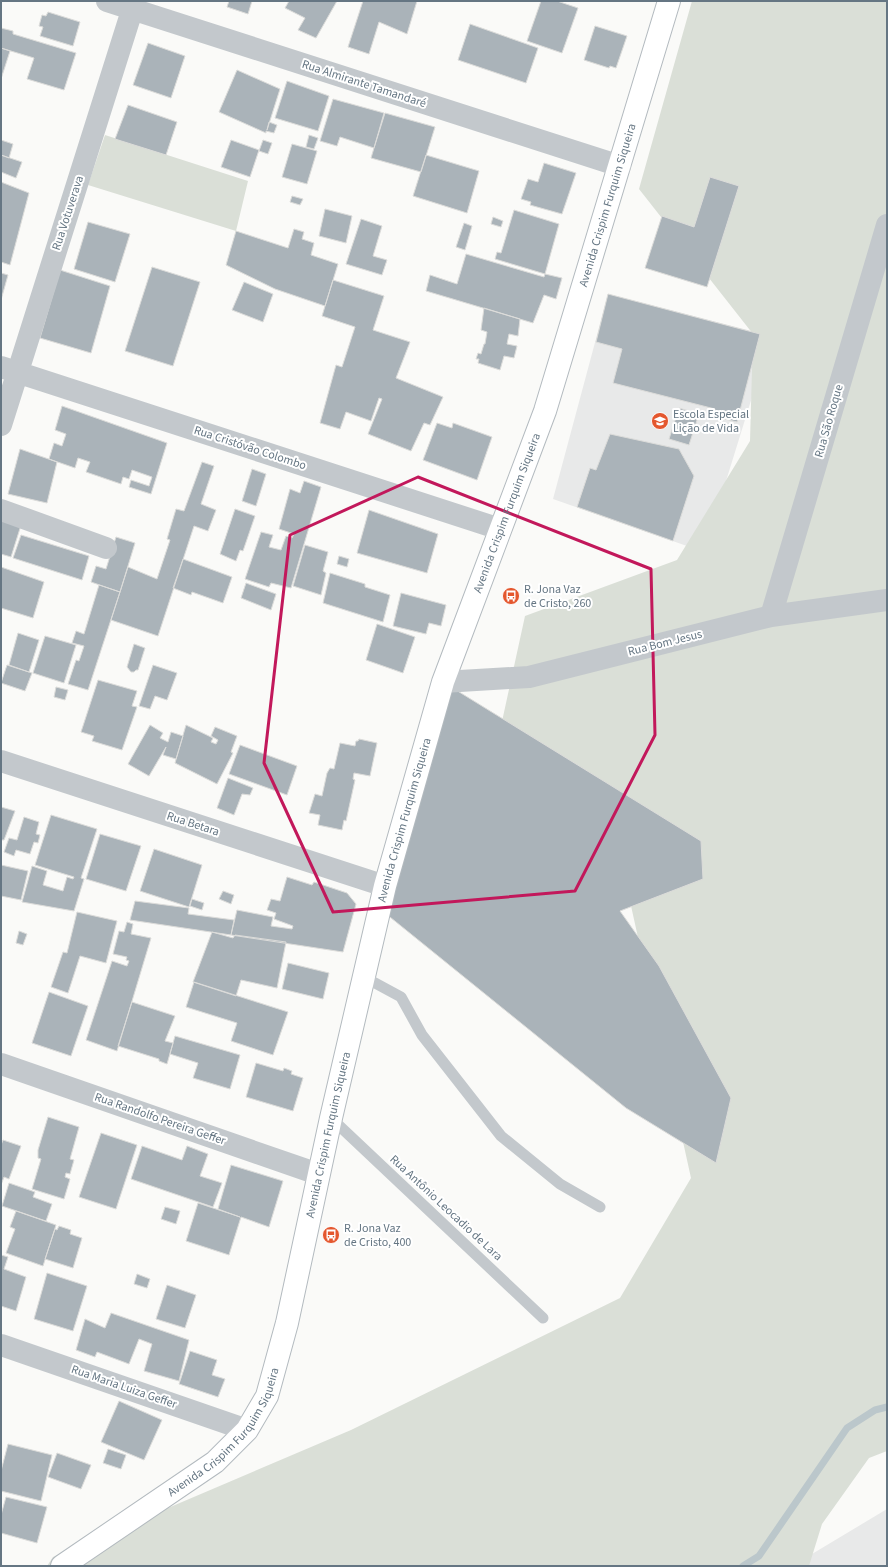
<svg xmlns="http://www.w3.org/2000/svg" width="888" height="1567" viewBox="0 0 888 1567" font-family="'Source Sans 3',sans-serif">
	<rect width="100%" height="100%" fill="#fafaf8"/>
	<!-- built -->
	<path fill="#e8e9e9" d="M608 294 771 336 704 552 553 499Z
		M887 1509V1566H792Z"/>
	<!-- green -->
	<path fill="#dadfd7" d="M692 1H887V1451L869 1458 822 1524 809 1566H47L53 1557 351 1430 620 1298 691 1178 624 874 496 749 525 616 677 560 750 441 753 334 639 189Z
		M105 135 248 181 236 231 88 185Z"/>
	<g fill="none" stroke-linecap="round" stroke-linejoin="round">
		<!-- stream -->
		<path stroke="#bbc7cb" stroke-width="7" d="M743 1566 759 1556 847 1428 875 1410 887 1407"/>
	</g>
	<!-- building -->
	<path fill="#aab3b9" stroke="#dcdcda" d="M229 1H252L248 14 227 7Z
		M289 1H337L316 38 298 30 305 18 285 8Z
		M363 1H417L407 34 379 22 369 54 348 47Z
		M541 1H557L578 8 562 53 527 41Z
		M48 12 80 22 73 46 40 36 43 27 39 26 42 15 46 16Z
		M470 24 538 48 526 83 458 60Z
		M595 26 627 36 616 68 610 66 609 68 584 60Z
		M1 28 13 31V34L76 53 64 90 27 79 34 58 1 48Z
		M148 43 185 56 171 98 133 85Z
		M1 48 10 51 1 79Z
		M237 70 280 89 267 130 269 122 277 125 274 133 266 131V133L219 112Z
		M287 81 329 96 318 131 275 118Z
		M333 99 384 113 374 148 385 113 435 127 421 172 371 158 374 148 340 137 337 146 320 141Z
		M128 105 177 122 166 155 115 139Z
		M309 135 318 138 314 149 306 147Z
		M1 140 13 144 9 158 1 155Z
		M231 140 259 150 250 177 221 167Z
		M263 140 272 143 268 154 259 151Z
		M292 144 317 151 307 184 282 177Z
		M1 155 22 162 16 178 1 172Z
		M426 155 479 171 467 213 413 196Z
		M544 163 576 173 562 214 530 205 531 202 521 199 528 179 538 182Z
		M710 177 739 186 707 287 645 268 662 216 694 227Z
		M1 182 29 193 10 265 1 262Z
		M292 196 303 199 300 205 290 202Z
		M325 209 352 216 346 243 319 236Z
		M514 210 559 224 545 274 495 259 497 252 501 253Z
		M493 217 503 221 501 227 491 224Z
		M361 219 382 226 373 256 387 260 382 275 346 264Z
		M88 222 130 234 115 282 74 269Z
		M464 223 472 226 465 250 456 247Z
		M294 229 304 232 302 239 314 243 311 255 338 264 325 306 275 289 226 265 236 231 288 248Z
		M466 254 544 277 545 274 562 278 556 299 544 295 533 323 426 291 430 275 457 284Z
		M152 267 200 282 173 366 125 351Z
		M60 270 110 286 91 353 40 338Z
		M1 273 8 275 1 300Z
		M333 280 384 296 373 330 410 342 396 378 443 397 430 425 424 423 411 451 368 434 382 399 379 398 371 421 346 412 340 429 320 423 336 365 342 367 355 327 322 316Z
		M244 282 273 294 263 322 232 310Z
		M608 294 760 334 737 422 713 416 715 409 613 383 622 349 596 342Z
		M484 308 520 319 518 336 509 334 507 344 517 346 514 358 504 356 500 370 478 363 479 359H476L478 353 481 354 484 344H485L487 332 481 330Z
		M62 406 167 443 151 494 129 487 131 480 149 486 152 477 132 470 129 479 123 477 121 484 86 472 90 462 78 458 75 468 49 459 54 443 62 446 66 434 55 430Z
		M679 408 699 414 689 445 669 439Z
		M437 423 452 428 453 423 492 437 477 480 423 460Z
		M610 434 679 449 694 476 673 541 577 507 590 468 596 470Z
		M20 449 57 462 47 503 8 494Z
		M202 462 214 466 201 504 216 510 208 531 194 526 158 636 111 620 128 567 157 579 170 540 167 539 176 509 184 511Z
		M252 469 266 474 256 506 242 501Z
		M304 481 321 487 291 588 271 583 269 587 245 579 261 532 273 535 269 547 281 550 286 536 292 538 294 534 279 529 290 489 300 493Z
		M235 509 255 516 243 551 240 550 236 561 220 554Z
		M369 510 438 534 427 573 357 553Z
		M1 515 22 522 11 557 1 554Z
		M21 535 89 556 82 580 13 558Z
		M116 537 135 543 120 592 91 582 96 566 106 569Z
		M305 545 328 552 323 571 326 573 321 595 293 586Z
		M339 556 349 559 347 567 337 564Z
		M183 559 232 577 223 603 192 592 191 595 173 588Z
		M1 567 44 582 33 618 1 608Z
		M330 573 365 584V587L390 595 383 622 323 603Z
		M246 583 276 594 271 610 241 598Z
		M99 585 120 592 88 690 68 684 76 660 79 661 84 646 72 643 76 631 84 634Z
		M401 593 446 605 441 626 429 623 426 634 393 626Z
		M377 624 415 637 403 673 366 660Z
		M18 633 39 640 29 672 9 665Z
		M45 636 76 645 64 683 33 673Z
		M134 644 145 648 138 670H136L134 672H131L127 667Z
		M7 665 32 673 25 691 1 683Z
		M153 665 177 673 167 700 155 696 150 709 139 706Z
		M98 680 137 691 132 706 137 707 122 750 92 741 94 736 81 732Z
		M443 682 701 841 703 879 620 911 659 966 731 1098 716 1163 626 1108 380 909Z
		M56 687 68 690 65 700 54 697Z
		M150 725 163 733 160 738 168 742 171 732 183 736 176 759 163 755 166 747 149 776 128 764Z
		M186 725 213 738 211 742 216 744 218 740 211 736 215 727 237 736 231 752 233 753 217 784 175 763Z
		M359 739 377 743 370 776 354 773 353 779 355 780 346 821 344 820 342 830 318 825 320 815 309 813 315 794 322 796 327 773 330 768 334 769 340 743 355 746 356 741H358Z
		M240 745 297 766 287 795 229 774Z
		M228 778 253 788 250 795 242 794 234 815 217 808Z
		M1 807 15 811 4 840H1Z
		M51 815 97 829 81 878 84 879 74 911 22 902 32 866 47 871 43 885 63 891 67 877 73 879 74 877 35 865Z
		M24 817 39 822 36 834 40 835 38 843 34 842 30 854 16 850 14 856 4 852 9 838 17 840Z
		M100 834 141 846 126 891 86 879Z
		M154 849 202 865 189 907 140 891Z
		M1 865 28 871 21 900 1 896Z
		M287 877 312 885 314 882 347 893 356 904 343 952 231 935 237 910 273 917 271 926 292 929 293 926 274 919 276 913 267 910 271 899 280 901Z
		M223 891 234 895 231 904 219 899Z
		M192 899 204 903 202 910 190 906Z
		M135 901 189 908 188 914 234 920 231 935 130 920Z
		M77 912 117 921 106 963 80 956 68 993 51 987 63 952 67 953Z
		M127 922 133 924 131 934 151 938 117 1051 86 1040 112 961 127 966 129 961 126 960 127 957 113 954 119 931 124 932Z
		M19 931 27 934 23 945 16 943Z
		M212 932 233 938 235 935 286 942 277 988 241 980 236 996 193 982Z
		M288 963 329 973 323 999 282 989Z
		M194 982 288 1012 273 1055 231 1041 237 1023 186 1007Z
		M49 992 88 1006 71 1056 32 1043Z
		M132 1002 175 1016 165 1041 173 1043 167 1064 159 1061V1059L118 1046Z
		M175 1036 240 1055 230 1089 193 1078 198 1063 170 1054Z
		M256 1063 283 1071 284 1068 292 1071 291 1074 303 1078 293 1111 246 1097Z
		M48 1117 79 1127 70 1159 74 1160 70 1174 66 1173 65 1177 70 1179 64 1199 32 1189 41 1159 38 1158V1150Z
		M101 1133 137 1145 116 1209 79 1197Z
		M3 1140 21 1146 9 1179 4 1177 1 1185V1145Z
		M142 1146 182 1160 187 1146 208 1154 200 1176 222 1183 213 1207 131 1179Z
		M231 1165 283 1181 269 1227 241 1217 229 1255 186 1241 198 1203 240 1217 218 1209Z
		M9 1183 35 1192 33 1197 52 1204 46 1221 2 1206Z
		M165 1207 180 1211 176 1224 161 1219Z
		M16 1211 56 1225 43 1266 6 1253 15 1229 10 1227Z
		M59 1226 71 1230 70 1234 82 1238 73 1268 45 1259 55 1229 57 1230Z
		M1 1255 8 1257 4 1269 26 1277 16 1311 1 1306Z
		M47 1273 87 1286 73 1331 34 1319Z
		M137 1274 150 1279 147 1288 134 1284Z
		M167 1285 196 1295 185 1328 156 1319Z
		M111 1313 189 1340 179 1381 144 1371 152 1344 139 1339 129 1364 97 1352 95 1357 76 1350 85 1319 105 1328Z
		M190 1351 217 1360 212 1375 225 1379 218 1397 179 1384Z
		M119 1401 162 1420 144 1460 101 1442Z
		M8 1444 52 1455 41 1501 1 1491V1471Z
		M108 1449 126 1455 121 1469 103 1463Z
		M57 1453 91 1465 81 1489 48 1477Z
		M6 1497 47 1507 37 1543 1 1533V1515Z"/>
	<g fill="none" stroke-linecap="round" stroke-linejoin="round">
		<!-- secondary casing -->
		<g stroke="#b3babf" stroke-width="24">
			<g id="secondary">
				<path id="s1" d="M62 1566 215 1462 247 1430 267 1396 287 1323 331 1118 385 886 443 682 545 411 669 1"/>
			</g>
		</g>
		<!-- lane -->
		<path stroke="#c3c8cc" stroke-width="11" d="M364 977 401 997 422 1035 501 1136 560 1184 600 1207
			M331 1118 543 1318"/>
		<!-- street -->
		<path stroke="#c3c8cc" stroke-width="22" d="M107 1 620 166
			M1 367 500 529
			M1 425 135 1
			M1 510 106 548
			M771 616 887 225
			M443 682 529 677 771 616 887 600
			M1 761 385 886
			M1 1064 318 1174
			M1 1345 247 1430"/>
		<!-- secondary -->
		<use href="#secondary" stroke="#fff" stroke-width="22"/>
	</g>
	<!-- marked area -->
	<path fill="none" stroke="#c2185b" stroke-width="3" stroke-linejoin="round" d="M418 477 651 569 655 735 575 891 333 912 264 763 290 535Z"/>
	<!-- icons -->
	<defs>
		<g id="school-disc" transform="scale(0.9)"><circle r="9.5" fill="#e4572e" stroke="#fff"/><path d="M0-5L7-2L0 1L-7-2ZM-4 1L0 2.5L4 1V4Q0 6-4 4Z" fill="#fff"/></g>
		<g id="bus-disc" transform="scale(0.9)"><circle r="9.5" fill="#e4572e" stroke="#fff"/><path d="M-5-6H5V4H4V6H2V4H-2V6H-4V4H-5ZM-3.5-4V0h7V-4ZM-3.5 1.2v1.5H-2V1.2ZM2 1.2v1.5H3.5V1.2Z" fill="#fff"/></g>
	</defs>
	<g fill-rule="evenodd">
		<use href="#school-disc" x="660" y="421"/>
		<use href="#bus-disc" x="511" y="596"/>
		<use href="#bus-disc" x="331" y="1235"/>
	</g>
	<g text-anchor="middle" dominant-baseline="central" stroke-width="4" stroke-linejoin="round" paint-order="stroke">
		<!-- street labels -->
		<g font-size="12" fill="#657683" stroke="#fff">
			<text transform="translate(364 84) rotate(18)">Rua Almirante Tamandaré</text>
			<text stroke="none"><textPath href="#s1" startOffset="1510">Avenida Crispim Furquim Siqueira</textPath></text>
			<text transform="translate(68 213) rotate(-72)">Rua Votuverava</text>
			<text transform="translate(829 421) rotate(-74)">Rua São Roque</text>
			<text transform="translate(250 448) rotate(18)">Rua Cristóvão Colombo</text>
			<text stroke="none"><textPath href="#s1" startOffset="1186">Avenida Crispim Furquim Siqueira</textPath></text>
			<text transform="translate(665 643) rotate(-14)">Rua Bom Jesus</text>
			<text stroke="none"><textPath href="#s1" startOffset="862">Avenida Crispim Furquim Siqueira</textPath></text>
			<text transform="translate(193 824) rotate(18)">Rua Betara</text>
			<text transform="translate(160 1119) rotate(19)">Rua Randolfo Pereira Geffer</text>
			<text stroke="none"><textPath href="#s1" startOffset="538">Avenida Crispim Furquim Siqueira</textPath></text>
			<text transform="translate(446 1208) rotate(43)">Rua Antônio Leocadio de Lara</text>
			<text transform="translate(124 1387) rotate(19)">Rua Maria Luiza Geffer</text>
			<text stroke="none"><textPath href="#s1" startOffset="214">Avenida Crispim Furquim Siqueira</textPath></text>
		</g>
		<!-- poi labels -->
		<g font-size="12" fill="#657683" stroke="#fff" text-anchor="start">
			<text x="673" y="414">Escola Especial<tspan x="673" dy="14">Lição de Vida</tspan></text>
			<text x="524" y="589">R. Jona Vaz<tspan x="524" dy="14">de Cristo, 260</tspan></text>
			<text x="344" y="1228">R. Jona Vaz<tspan x="344" dy="14">de Cristo, 400</tspan></text>
		</g>
	</g>
	<!-- border -->
	<rect width="888" height="1567" fill="none" stroke="#657683" stroke-width="4"/>
</svg>
